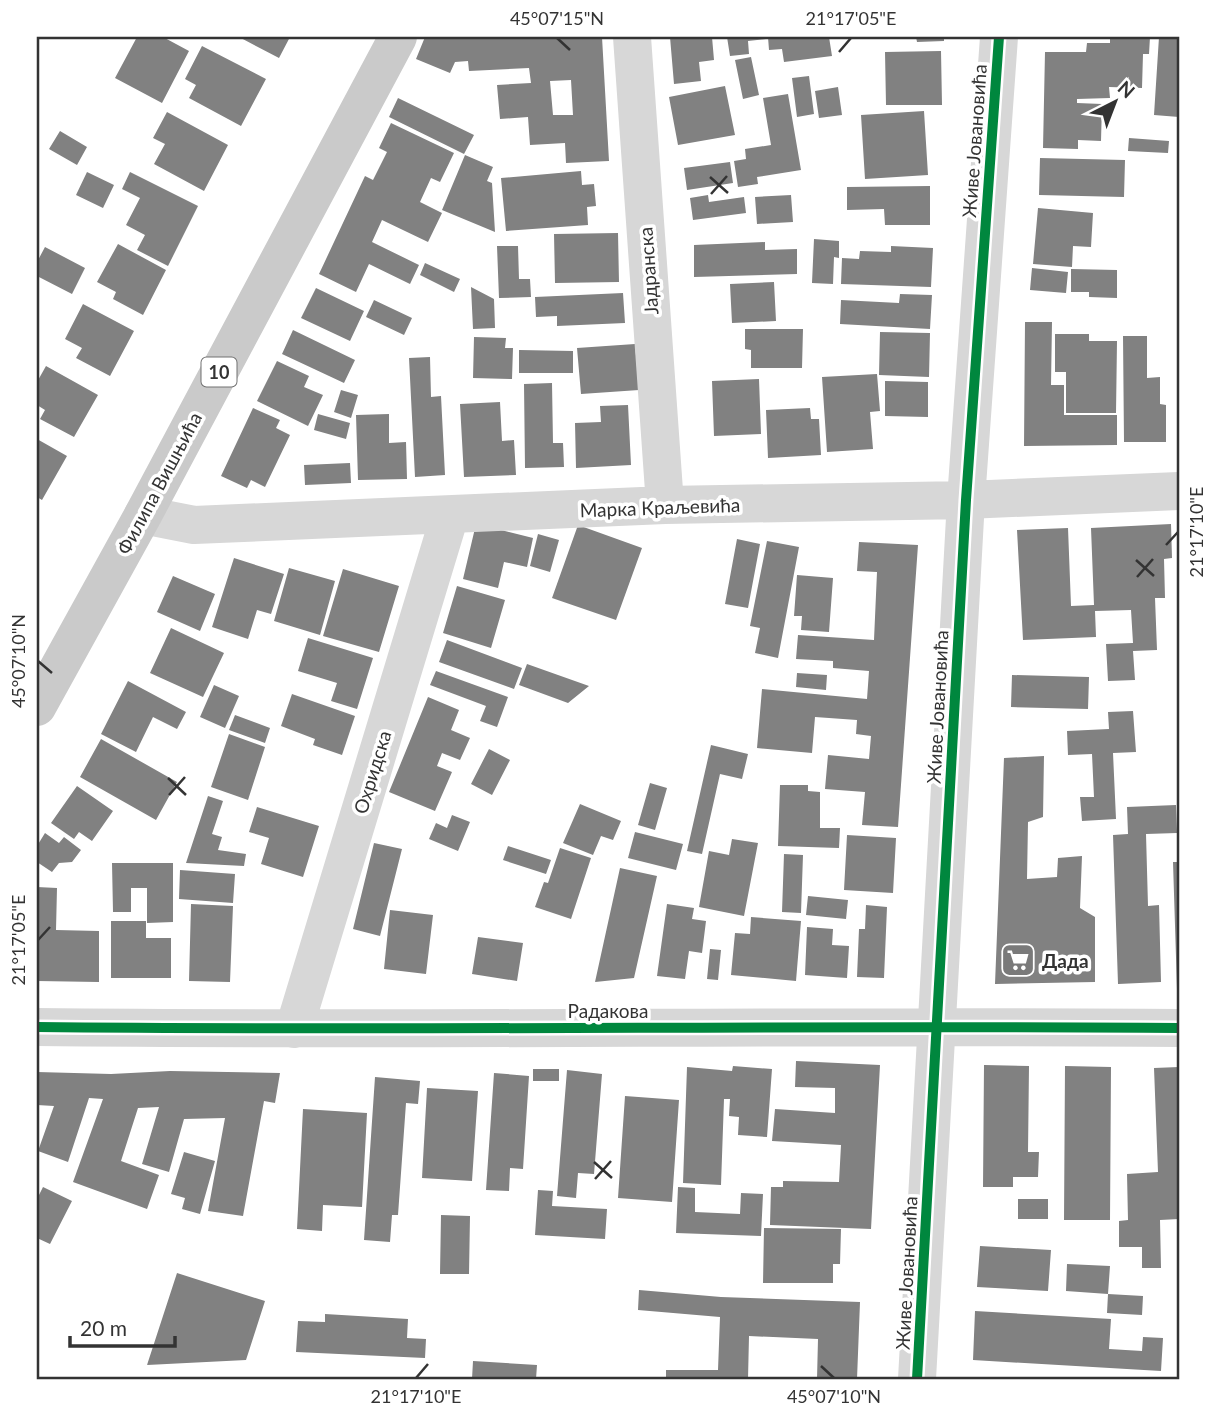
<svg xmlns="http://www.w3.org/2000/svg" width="1216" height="1416" viewBox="0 0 1216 1416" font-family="Lato,sans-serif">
	<rect width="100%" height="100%" fill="#fff"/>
	<!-- building -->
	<path fill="#818181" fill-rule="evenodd" d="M137 37H163L189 51 162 103 115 78Z
		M239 37H290L279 58Z
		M425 37H602L609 161 566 163 565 143 530 145 528 117 500 119 497 85 531 83 529 68 469 71 468 61 455 62 450 73 416 59ZM571 80 573 115H553L550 81Z
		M670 37H712L714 60 699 62 701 81 674 84Z
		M727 37H766V39L748 41 749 54 730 56Z
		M768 37H829L832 56 784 62 782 49 769 50Z
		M916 37H944V41L917 42Z
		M1110 37H1150L1149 54H1143L1142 88 1109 87 1110 98 1077 99V103L1102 104 1101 141 1078 140V149L1043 148 1045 52H1086L1087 43H1110Z
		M1159 37H1179V117L1154 115Z
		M202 46 266 79 241 126 189 98 196 85 185 79Z
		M941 51 942 105H886L885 52Z
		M751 57 759 95 743 99 735 60Z
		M809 76 814 114 797 117 792 78Z
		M725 86 735 135 678 145 669 97Z
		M838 87 842 115 819 118 815 91Z
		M788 94 801 170 757 177 758 184 738 187 734 161 746 159 745 149 771 145 763 98Z
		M398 98 474 135 464 154 389 117Z
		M924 111 928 175 865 179 861 115Z
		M167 112 228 145 204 191 154 164 165 144 153 138Z
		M391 123 454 153 440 182 431 178 420 202 442 213 428 242 382 220 372 242 419 265 410 284 369 264 356 292 319 274 365 176 373 180 387 152 379 148Z
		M60 131 87 147 77 165 49 149Z
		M1129 138 1169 141 1168 153 1128 151Z
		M465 155 493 167 487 181 492 183 495 232 442 210Z
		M1040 158 1125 160 1124 197 1039 195Z
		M730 162 733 183 687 190 684 168Z
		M581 171 582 185 594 184 596 206 587 207 588 225 506 231 501 178Z
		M87 172 114 185 103 208 76 195Z
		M130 172 198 206 168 266 137 250 145 235 126 225 140 198 122 189Z
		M930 186V225H885L884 209 847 210V187Z
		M708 195 709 202 744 197 746 213 693 220 690 198Z
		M791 195 793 222 757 224 755 197Z
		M1038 208 1093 213 1091 247 1073 246 1072 267 1033 264Z
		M618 233 619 282 555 283 554 234Z
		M814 239 839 241V258L834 257 833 284 812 283Z
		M765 242V250L797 249V274L694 277V245Z
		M118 244 166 270 143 315 113 299 116 292 97 282Z
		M497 246H518L519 279H530L531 297 499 298Z
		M891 246 933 248 931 287 841 284 842 258 859 259 860 251 891 252Z
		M45 247 85 268 72 294 37 276V262Z
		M425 263 460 279 454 292 420 275Z
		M1032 268 1068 272 1066 293 1030 290Z
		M1071 269 1117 270V298L1089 297V292H1071Z
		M774 282 776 321 732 323 730 284Z
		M471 287 494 299 495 328 473 329Z
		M316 288 364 311 350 341 301 318Z
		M623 293 625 323 557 326V316L536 317 535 297Z
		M900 294 932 295 930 329 840 324 841 300 899 303Z
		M374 300 412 318 404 335 366 317Z
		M83 304 134 331 110 376 76 358 82 348 65 339Z
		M1025 322H1052L1051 385H1064V415H1117V445L1024 446Z
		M745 329H803L802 368H751V350L745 349Z
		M293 330 355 360 344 383 282 354Z
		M880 332 930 333 929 377 879 375Z
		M1055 334H1089V341H1117L1116 413H1066V372H1055Z
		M1123 336H1147V378L1160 377V404L1166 405V442H1124Z
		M474 337 506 338 505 348H513L512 379 473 378Z
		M635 344 639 390 581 394 577 348Z
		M519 350 573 351V373H519Z
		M430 357 431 397 441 396 445 475 415 477 409 358Z
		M277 361 309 376 304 387 323 395 308 426 257 401Z
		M46 366 98 395 74 437 40 419 45 410 37 405V382Z
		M877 374 880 411 870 412 873 449 827 452 822 377Z
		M759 379 761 434 714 436 712 381Z
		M885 381 928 382V417L885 416Z
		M552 383 553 443H563L564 467 525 468 524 384Z
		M341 390 358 395 351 418 334 412Z
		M500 402 502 441 514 440 516 475 464 477 460 404Z
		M628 405 631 465 576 468 575 423 601 422 600 406Z
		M253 408 280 420 276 428 290 435 265 487 251 480 247 488 221 476Z
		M810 408 811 419H819L821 455 768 458 766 410Z
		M318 414 350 423 346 439 314 430Z
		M389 414V443L406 442 407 479 358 480 356 415Z
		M37 439 67 456 42 500 37 497Z
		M350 463 351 483 305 485 304 465Z
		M476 524 533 538 527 567 504 562 498 588 463 579Z
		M1171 524 1172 558 1164 559 1165 598H1155L1157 650 1133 651 1135 680 1108 681 1106 644 1133 643 1131 610 1095 611 1096 637 1023 640 1017 530 1068 528 1071 606 1094 605 1091 528Z
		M578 525 642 548 616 620 552 598Z
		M538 534 559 540 550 572 530 566Z
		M737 539 760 544 748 608 725 604Z
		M767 541 799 547 778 658 755 653 760 628 750 626Z
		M859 542 918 545 898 827 862 825 865 792 825 789 828 755 869 759 871 736 856 734 857 720 815 717 812 753 757 748 762 689 867 699 869 671 833 668V661L796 659 798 635 874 640 877 572 857 571Z
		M234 558 284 574 271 614 257 610 248 639 212 627Z
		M289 568 335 581 320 635 274 621Z
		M343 569 399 586 379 652 323 636Z
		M797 575 833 578 829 632 801 630 802 616H794Z
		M173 576 215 594 200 631 157 612Z
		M457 586 505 600 491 648 443 633Z
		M171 628 224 653 203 697 150 673Z
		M308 638 373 658 357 709 331 701 337 683 298 671Z
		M447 640 522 668 514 689 439 662Z
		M527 664 589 686 568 703 519 685Z
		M436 671 508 697 497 727 480 721 486 706 430 685Z
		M797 673 827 675 826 690 796 687Z
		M1012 675 1089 677 1088 709 1011 707Z
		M128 681 186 712 177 729 153 717 136 752 101 734Z
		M214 685 239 696 225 728 200 717Z
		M292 694 355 716 342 755 313 745 315 739 281 726Z
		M428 697 459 710 451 730 470 738 460 760 442 753 437 766 452 772 435 811 389 792Z
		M1133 711 1136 752 1113 753 1116 819 1082 821 1080 797H1094L1092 754 1068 755 1067 731 1109 729 1108 712Z
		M235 715 270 728 265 743 229 730Z
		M229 734 265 747 248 800 211 787Z
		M101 739 177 782 156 820 80 777Z
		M711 745 748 754 742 779 720 774 702 854 687 851Z
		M489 749 510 760 492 795 471 784Z
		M1044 756 1043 817 1028 822 1027 879 1057 877 1058 858 1082 856 1080 908 1095 917V982L995 984 1004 758Z
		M650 783 667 788 655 830 638 825Z
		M780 785H808V791L820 792V828H840L839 848 778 846Z
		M77 786 113 811 92 841 79 832 74 839 51 823Z
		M208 796 223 801 212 834 222 837 218 850 246 854 244 866 186 863Z
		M580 804 621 821 613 840 601 836 593 855 563 843Z
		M1176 805 1177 833 1146 834 1148 906 1159 905 1161 982 1118 984 1113 835 1128 834 1127 807Z
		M257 807 319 826 303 877 261 864 269 838 249 832Z
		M452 815 470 822 458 851 429 839 436 823 447 828Z
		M635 832 683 844 676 870 628 858Z
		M45 833 59 843 64 837 81 850 72 862 59 863 52 872 37 862V846Z
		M847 835 896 838 893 893 844 890Z
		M732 839 758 843 744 916 699 907 709 851 729 855Z
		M374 843 402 849 380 936 353 929Z
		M508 846 551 860 546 874 503 860Z
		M560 848 591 858 571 919 535 907 544 882 548 883Z
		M784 854 803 855 801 913 782 912Z
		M1173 862H1179V989H1177Z
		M112 863H173V922L147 923V888H131V912H113Z
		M620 868 657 876 634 978 595 982Z
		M180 870 235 874 233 903 179 899Z
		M37 887 57 888 56 930 99 931V982L37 981Z
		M808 896 848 900 846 919 806 915Z
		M191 904 233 906 230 982 189 981Z
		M667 904 694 908 692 919 706 921 702 953 689 951 685 979 657 976Z
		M866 905 887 907 884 978 857 977 859 929H865Z
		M390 910 433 915 426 974 384 969Z
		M751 917 801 921 796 981 731 975 735 933 750 934Z
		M111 921H146V938H171V978H111Z
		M807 927 833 929 832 945 849 946 847 978 805 975Z
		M478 937 523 943 517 981 472 974Z
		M710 949 721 950 718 980 707 979Z
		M796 1061 880 1065 871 1229 770 1225 771 1187H783V1181L839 1182 841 1145 772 1141 775 1109 835 1113V1088L795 1087Z
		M984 1065 1029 1066 1028 1152H1039L1038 1177H1013V1187H983Z
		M733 1066 772 1069 767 1137 738 1135 739 1117 729 1116 730 1099H724L721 1185 683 1183 687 1067 732 1071Z
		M1065 1066 1111 1067 1110 1220H1064Z
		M1179 1067V1219L1160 1220 1161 1268H1142V1247H1119V1221L1128 1220 1127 1174 1158 1172 1154 1068Z
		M533 1069H559V1081H533Z
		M567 1070 602 1074 594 1174 578 1173 576 1198 557 1196Z
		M170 1071 280 1073 275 1103 264 1101 243 1216 208 1211 225 1118 184 1119 169 1172 142 1164 159 1107 138 1108 121 1161 159 1175 147 1209 73 1182 103 1099 89 1098 68 1162 38 1151 54 1106 37 1105V1072L111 1074Z
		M494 1073 529 1076 523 1169 510 1168 509 1191 486 1190Z
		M375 1077 420 1081 418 1104 406 1103 398 1215H392L390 1242 364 1240Z
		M427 1088 478 1091 472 1181 422 1178Z
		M625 1096 679 1100 672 1202 618 1198Z
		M303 1109 367 1113 362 1207 323 1205 322 1231 297 1229Z
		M184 1152 215 1161 200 1214 182 1209 185 1198 171 1194Z
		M43 1187 72 1201 50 1244 37 1238V1199Z
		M678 1187 695 1188V1212L740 1214 741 1193 763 1194 761 1236 676 1233Z
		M538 1190 553 1191 552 1206 607 1209 605 1239 535 1235Z
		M1018 1199H1048V1219H1018Z
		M441 1215 470 1216 469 1274H440Z
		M764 1228 841 1229 840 1264H833V1283H763Z
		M980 1246 1051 1250 1048 1291 977 1287Z
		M1067 1264 1110 1266 1108 1294 1066 1291Z
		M177 1273 265 1301 246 1360 147 1365Z
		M639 1290 721 1297 860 1302 857 1379H817L818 1339 749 1336 748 1379H666V1370H718L720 1317 638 1310Z
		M1108 1294 1143 1296 1142 1315 1107 1313Z
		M975 1311 1111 1319 1109 1349 1142 1351 1143 1337 1163 1338 1161 1371 973 1360Z
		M325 1314 408 1319 407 1338 426 1339 425 1358 296 1352 298 1321 325 1322Z
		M473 1361 537 1365 536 1379H472Z"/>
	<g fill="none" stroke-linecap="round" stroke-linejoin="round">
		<!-- minor -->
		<path stroke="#d7d7d7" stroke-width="38" d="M632 37 665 505
			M143 515 194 525 665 505 966 500 1179 491
			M37 1027C418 1031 798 1025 1179 1028
			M294 1029 450 515
			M917 1379 966 500 999 37"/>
		<!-- major -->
		<path stroke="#cacaca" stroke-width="38" d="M37 707 143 515 398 37"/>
		<!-- cycleway casing -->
		<g stroke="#fff" stroke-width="15">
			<path id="cycleway" d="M37 1027C418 1031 798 1025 1179 1028
				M917 1379 966 500 999 37"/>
		</g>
		<!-- cycleway -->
		<use href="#cycleway" stroke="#00873e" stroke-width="10"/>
	</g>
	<!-- ticks -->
	<path fill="none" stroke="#333" stroke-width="2.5" d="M557 38 570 50M839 52 851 38M710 177 728 193M711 194 727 176M1166 545 1178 532M1136 560 1154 576M1137 577 1153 559M38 661 52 673M168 778 186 795M169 795 185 777M38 940 50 927M594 1162 612 1178M595 1179 611 1161M821 1366 834 1378M416 1378 428 1364"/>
	<!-- icons -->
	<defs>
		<g id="supermarket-square" transform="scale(1.75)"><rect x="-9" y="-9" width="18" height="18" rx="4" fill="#7a7a7a" stroke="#fff"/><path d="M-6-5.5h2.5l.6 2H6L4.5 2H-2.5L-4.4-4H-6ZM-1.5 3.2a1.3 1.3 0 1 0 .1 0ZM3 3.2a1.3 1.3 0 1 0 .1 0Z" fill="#fff"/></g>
	</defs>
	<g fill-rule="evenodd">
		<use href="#supermarket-square" x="1018" y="960"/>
	</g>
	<g text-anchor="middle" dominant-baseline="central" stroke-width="7" stroke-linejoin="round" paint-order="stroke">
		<!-- shield labels -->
		<rect fill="#fff" stroke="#707070" stroke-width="2" x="201.5" y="357.5" width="35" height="29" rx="5"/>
		<g font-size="18" font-weight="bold" fill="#333">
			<text x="219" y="372">10</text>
		</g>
		<!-- street labels -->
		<g font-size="19" fill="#333" stroke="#fff">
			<text transform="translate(974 141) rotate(-86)">Живе Јовановића</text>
			<text transform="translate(648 271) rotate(-94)">Јадранска</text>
			<text transform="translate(159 483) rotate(-62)">Филипа Вишњића</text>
			<text transform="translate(660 507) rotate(-2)">Марка Краљевића</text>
			<text transform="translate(937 707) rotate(-87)">Живе Јовановића</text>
			<text transform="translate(372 772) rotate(-73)">Охридска</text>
			<text x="608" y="1010">Радакова</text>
			<text transform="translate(906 1273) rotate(-87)">Живе Јовановића</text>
		</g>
		<!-- poi labels -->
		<g font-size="19" font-weight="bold" fill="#333" stroke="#fff" text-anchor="start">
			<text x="1042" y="960">Дада</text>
		</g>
	</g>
	<!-- border -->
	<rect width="1216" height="1416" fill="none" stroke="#ffffff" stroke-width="77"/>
	<!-- north arrow -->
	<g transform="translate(1115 102) rotate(42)" stroke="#ffffff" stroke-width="5" paint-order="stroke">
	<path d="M0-5L12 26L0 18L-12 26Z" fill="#333333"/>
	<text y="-10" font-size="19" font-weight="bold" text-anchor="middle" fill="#333333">N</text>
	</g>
	<!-- scale -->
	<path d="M70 1336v10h105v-10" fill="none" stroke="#333333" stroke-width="3.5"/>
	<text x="80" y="1336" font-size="21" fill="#333333" stroke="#ffffff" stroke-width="5" paint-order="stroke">20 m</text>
	<rect x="38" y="38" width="1140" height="1340" fill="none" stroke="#333" stroke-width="2.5"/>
	<g font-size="18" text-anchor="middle" fill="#333">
		<text x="557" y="25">45°07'15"N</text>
		<text x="851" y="25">21°17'05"E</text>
		<text transform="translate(1197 532) rotate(-90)" y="6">21°17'10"E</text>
		<text transform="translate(19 661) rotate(-90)" y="6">45°07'10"N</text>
		<text transform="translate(19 940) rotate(-90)" y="6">21°17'05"E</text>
		<text x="416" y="1403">21°17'10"E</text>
		<text x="834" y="1403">45°07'10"N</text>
	</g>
</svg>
